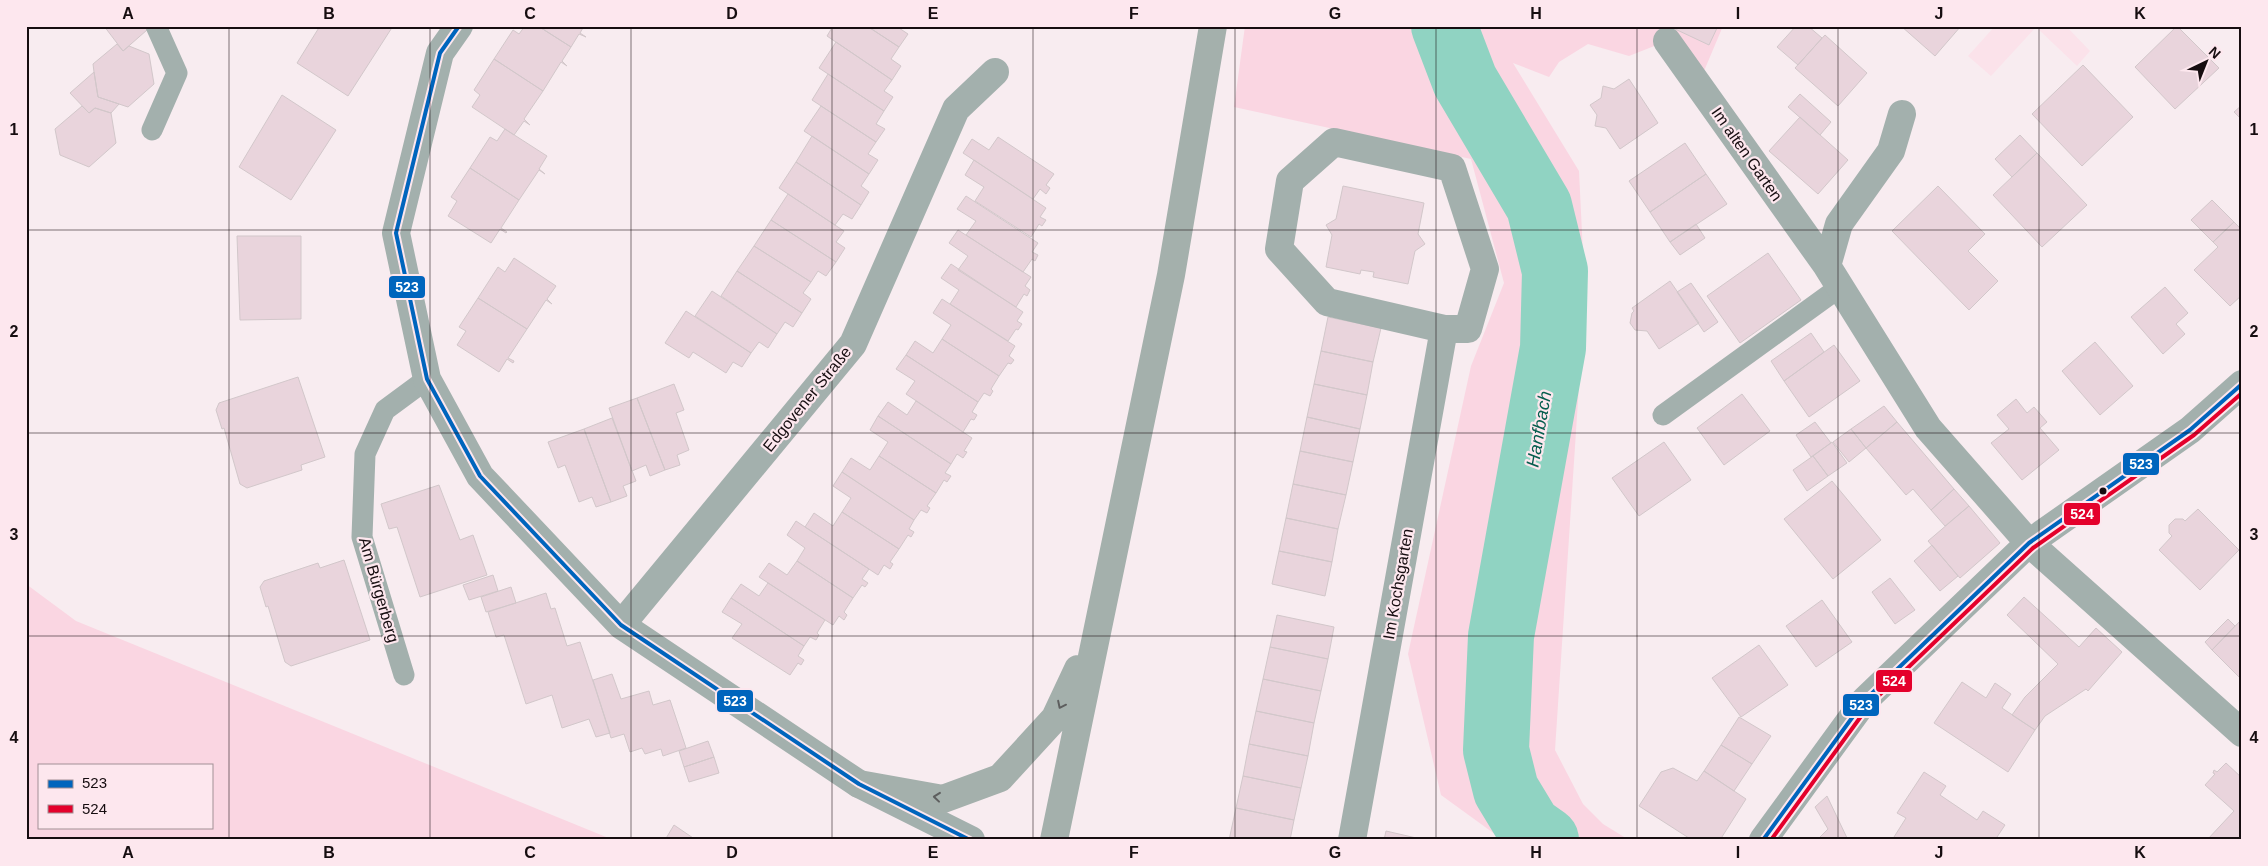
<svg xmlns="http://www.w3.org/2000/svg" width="2268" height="866" viewBox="0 0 2268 866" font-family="Helvetica,sans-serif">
	<rect width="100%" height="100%" fill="#f8ecf0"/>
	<!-- built -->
	<path fill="#fbe2ea" d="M1995 26H2066L2090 51 2077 66 2036 27 1991 76 1968 56Z"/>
	<!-- green -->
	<path fill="#fad6e2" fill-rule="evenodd" d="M1245 26H1723L1704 71 1667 41 1629 56 1588 44 1559 62 1549 77 1513 63 1579 171 1585 295 1555 750 1583 804 1603 824 1629 840H1503L1441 795 1408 654 1471 366 1504 283 1471 159 1234 107Z
		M26 584 76 621 611 839 26 840ZM39 765H211V827H39Z"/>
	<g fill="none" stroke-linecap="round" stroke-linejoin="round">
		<!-- river -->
		<path stroke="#90d3c2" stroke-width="66" d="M1444 26 1465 81 1539 206 1555 271 1553 348 1501 636 1496 750 1506 790 1529 828 1546 840"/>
	</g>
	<!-- building -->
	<path fill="#e9d4dc" stroke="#d2c7ca" d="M104 26H144L147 30 123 51Z
		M320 26H393L348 96 297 63Z
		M525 26H538L571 47 562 61 567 66 561 62 543 91 494 59 513 30 519 34Z
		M538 26H584L580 33 586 37 579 34 571 47Z
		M833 26H867L899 47 891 59 901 66 892 80 827 36Z
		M867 26H900L899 28 908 34 899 47Z
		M1676 26H1718L1709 45 1675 29Z
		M1796 26H1808L1822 38 1798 65 1777 47Z
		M1901 26H1961L1935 56Z
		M2177 26 2219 68 2175 109 2135 67Z
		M1825 35 1867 73 1838 106 1795 68Z
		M836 42 892 80 884 91 893 97 884 111 819 68Z
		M117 44 123 51 129 46 149 54 154 84 128 107 98 97 94 72 93 64Z
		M494 59 543 91 524 119 530 125 524 121 514 135 472 107 480 95 474 90Z
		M2083 65 2133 117 2082 166 2032 114Z
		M94 72 98 97 119 104 111 113 95 108 89 113 70 93Z
		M828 74 884 111 876 124 885 129 876 142 812 100Z
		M1629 79 1658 123 1620 149 1606 128 1595 126 1597 115 1590 105 1601 98 1603 86 1614 89Z
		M1800 94 1831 122 1820 135 1788 107Z
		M282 95 336 130 291 200 239 167Z
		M2242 105V120L2234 112Z
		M82 106 89 113 95 108 111 113 116 143 89 167 60 155 55 129Z
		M821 106 876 142 868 154 878 160 869 174 804 131Z
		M1800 117 1848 160 1818 194 1769 151Z
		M505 129 547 156 539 169 545 174 539 170 519 200 470 168 490 137 497 141Z
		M2020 135 2037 153 2012 177 1995 159Z
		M812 136 869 174 861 186 869 192 861 205 796 162Z
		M998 137 1054 174 1046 185 1050 188 1046 194 1040 189 1033 199 963 153 972 139 989 150Z
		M1685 143 1706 174 1650 212 1629 181Z
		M2037 153 2087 205 2042 247 1993 195Z
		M974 160 1046 208 1040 217 1046 220 1042 226 1039 224 1031 237 975 201 984 187 965 175Z
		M796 162 861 205 852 219 843 214 835 225 779 188Z
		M470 168 519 200 501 228 507 232 506 233 500 229 491 243 448 216 457 201 451 197Z
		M1706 174 1727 204 1670 242 1650 212Z
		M1343 186 1424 203 1418 234 1425 244 1415 251 1408 284 1373 277 1374 272 1361 270 1360 274 1326 267 1332 235 1326 225 1336 219Z
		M1938 186 1985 234 1968 251 1998 281 1969 310 1892 231Z
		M788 194 844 231 836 242 845 248 836 262 771 220Z
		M966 196 1038 243 1032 252 1038 255 1035 261 1032 259 1023 272 966 235 976 221 957 209Z
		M2212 200 2234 222 2213 242 2191 220Z
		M771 220 836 262 826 276 818 271 811 282 754 246Z
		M2234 222 2242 230V295L2230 306 2194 270 2218 247 2213 242Z
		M1696 224 1705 238 1680 255 1670 242Z
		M958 230 1031 277 1025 286 1030 290 1027 296 1024 294 1016 307 958 270 968 256 949 243Z
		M237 236H301V319L240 320Z
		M754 246 811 282 803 293 811 299 802 313 737 271Z
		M1768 253 1801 300 1740 343 1707 296Z
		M514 258 556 286 547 299 552 304 546 300 527 329 478 298 498 267 505 272Z
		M951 264 1023 312 1017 321 1022 324 1018 330 1016 329 1008 341 950 304 959 290 941 278Z
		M737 271 802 313 793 327 785 322 777 334 721 296Z
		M1670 281 1699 323 1659 349 1647 331 1635 330 1630 323 1632 313 1634 311 1632 308Z
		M1691 283 1718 322 1704 332 1677 292Z
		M2165 287 2188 313 2176 324 2185 334 2163 354 2131 317Z
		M712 291 777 334 768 348 759 342 751 353 695 316Z
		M478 298 527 329 508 358 514 361 513 363 507 359 499 372 457 345 466 331 459 327Z
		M942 299 1015 346 1009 356 1014 360 1011 364 1008 363 999 376 942 339 951 325 933 313Z
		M686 311 751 353 742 367 733 362 726 373 693 352 689 358 665 343Z
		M1328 317 1381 328 1373 362 1321 351Z
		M1811 333 1824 352 1784 381 1771 361Z
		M942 339 999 376 991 389 993 391 990 396 984 393 978 402 906 355 915 341 933 353Z
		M2095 342 2133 386 2100 415 2062 371Z
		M1834 345 1860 381 1809 417 1784 381Z
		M1321 351 1373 362 1367 395 1314 384Z
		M906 355 978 402 972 412 977 415 974 420 971 419 963 432 906 394 915 381 896 369Z
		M298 377 325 457 301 465 302 470 247 488 240 484 224 428 222 429 216 410 219 403Z
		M674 384 684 410 676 413 689 450 677 455 680 465 665 470 637 398Z
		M1314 384 1367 395 1360 429 1307 417Z
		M1742 394 1770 431 1724 465 1697 428Z
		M637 398 665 470 650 476 646 465 632 471 609 408Z
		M2016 399 2027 413 2034 407 2047 422 2040 428 2059 450 2022 480 1991 443 2009 429 1997 415Z
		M916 401 972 438 964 451 967 452 963 458 957 454 951 464 878 416 888 402 907 415Z
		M1884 406 1897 422 1866 448 1851 429Z
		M878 416 951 464 945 473 951 476 947 482 944 480 936 493 879 456 888 442 870 430Z
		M1307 417 1360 429 1353 462 1300 451Z
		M612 418 636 481 623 486 627 496 611 502 584 429Z
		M1815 422 1831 443 1811 457 1796 435Z
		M1897 422 1954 489 1931 510 1913 489 1906 495 1866 448Z
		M584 429 611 502 596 507 592 497 579 502 565 465 558 468 548 442Z
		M1851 429 1866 448 1849 462 1833 442Z
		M1664 442 1691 480 1639 516 1612 478Z
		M1832 442 1847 463 1828 476 1813 456Z
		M1300 451 1353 462 1346 495 1293 484Z
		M879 456 936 493 927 506 930 508 927 513 921 510 914 520 842 472 851 458 870 470Z
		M1813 456 1828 476 1807 491 1793 470Z
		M842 472 914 520 909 529 914 532 911 537 908 535 899 549 842 512 851 498 833 486Z
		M1832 481 1881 540 1833 579 1784 519Z
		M1293 484 1346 495 1338 529 1286 518Z
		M439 485 460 540 473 535 487 575 420 597 397 527 389 529 381 504Z
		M1954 489 1969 506 1945 526 1931 510Z
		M1969 506 2000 543 1960 578 1928 541Z
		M2198 509 2239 550 2200 590 2159 550 2172 536 2169 533V525L2175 519H2183L2185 521Z
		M842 512 899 549 890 562 893 564 890 569 884 565 878 575 805 527 814 513 833 526Z
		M1286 518 1338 529 1332 562 1279 551Z
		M796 521 869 569 862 579 868 583 865 587 862 585 853 598 797 561 805 548 787 535Z
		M1932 545 1958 576 1940 591 1914 561Z
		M1279 551 1332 562 1325 596 1272 584Z
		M344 560 370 640 291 666 285 662 268 606 266 607 260 587 264 581 318 563 320 568Z
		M797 561 853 598 844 612 847 615 844 620 839 616 833 625 759 577 769 563 787 575Z
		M493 575 498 591 469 600 463 585Z
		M1890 578 1915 610 1895 624 1872 592Z
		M768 583 825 620 817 633 819 635 816 640 810 637 804 646 731 598 741 584 759 596Z
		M511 587 516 603 486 612 481 597Z
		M546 593 551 609 555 608 567 646 580 642 610 733 596 737 589 719 562 728 552 695 526 704 504 635 496 637 488 612Z
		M2024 597 2079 647 2096 628 2122 652 2088 691 2086 689 2045 716 2035 730 2012 715 2025 697 2058 664 2007 615Z
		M731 598 804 646 798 656 804 660 801 665 798 663 790 675 732 638 742 624 722 612Z
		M1822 600 1852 642 1816 667 1786 626Z
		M1277 615 1334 627 1328 659 1270 647Z
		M2228 619 2235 626 2212 650 2205 642Z
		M2242 619V680L2212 650Z
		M1759 645 1788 685 1741 717 1712 678Z
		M1270 647 1328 659 1321 691 1263 679Z
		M612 674 621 699 649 691 653 705 670 700 686 748 663 756 661 749 645 754 642 748 630 752 624 734 611 738 593 680Z
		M1263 679 1321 691 1314 723 1256 711Z
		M1962 682 1986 698 1995 683 2011 694 2002 708 2035 730 2008 772 1934 723Z
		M1256 711 1314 723 1308 756 1249 744Z
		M1739 717 1771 736 1752 764 1721 745Z
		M708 741 714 757 684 767 679 751Z
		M1249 744 1308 756 1301 788 1243 776Z
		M1721 745 1752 764 1734 791 1704 771Z
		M714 757 719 773 689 782 684 767Z
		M2226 763 2242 778V840H2207L2234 811 2205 785 2215 774 2213 773 2214 770 2217 772Z
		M1673 768 1697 781 1704 771 1746 799 1720 840H1692L1639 806 1661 772Z
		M1924 772 1946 786 1940 795 1977 820 1983 811 2005 825 1995 840H1899L1894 837 1906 818 1897 813Z
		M1243 776 1301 788 1294 820 1236 808Z
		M1827 796 1848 840H1817L1828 829 1815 807Z
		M1236 808 1294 820 1290 840H1229Z
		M674 825 696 840H665Z
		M1386 831 1425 840H1384Z"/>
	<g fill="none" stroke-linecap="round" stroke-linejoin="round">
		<!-- lane -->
		<path stroke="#a3b0ad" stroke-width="21" d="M152 130 177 73 156 26
			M1663 415 1840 287
			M404 675 362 537 365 454 385 410 427 379"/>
		<!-- street -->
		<path stroke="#a3b0ad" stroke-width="28" d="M459 26 440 53 396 233 427 379 480 476 621 625 859 784 971 840
			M1667 41 1827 266
			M1902 114 1891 151 1839 224 1827 266 1928 428 2029 543 2242 733
			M1334 142 1452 168 1485 269 1468 329H1444L1327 302 1279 249 1290 181Z
			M621 625 853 344 956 109 995 72
			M1352 840 1444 329
			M1763 840 1865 700 2029 543 2190 430 2242 384"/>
		<!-- secondary -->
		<path stroke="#a4b0ac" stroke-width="28" d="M859 784 943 799 1000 778 1055 718 1078 669
			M1054 840 1171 275 1213 26"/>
		<!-- bus-1 casing -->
		<g stroke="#fde7ee" stroke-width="8">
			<path id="bus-1" d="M459 26 440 53 396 233 427 379 480 476 621 625 859 784 970 840
				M1763 840 1865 700 2029 543 2190 430 2242 384"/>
		</g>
		<!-- bus-2 casing -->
		<g stroke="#fde7ee" stroke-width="8">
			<path id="bus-2" d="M1771 840 1870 704 2033 548 2194 435 2242 393"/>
		</g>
		<!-- bus-1 -->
		<use href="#bus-1" stroke="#0065bd" stroke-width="4"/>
		<!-- bus-2 -->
		<use href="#bus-2" stroke="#e4002b" stroke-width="4"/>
	</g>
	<!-- one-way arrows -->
	<defs><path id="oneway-chevron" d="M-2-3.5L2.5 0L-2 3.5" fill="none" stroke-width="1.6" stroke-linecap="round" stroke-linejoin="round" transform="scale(1.25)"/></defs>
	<g stroke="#5d5e5e">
		<use href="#oneway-chevron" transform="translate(1061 705) rotate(116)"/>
		<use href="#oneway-chevron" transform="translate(937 797) rotate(-174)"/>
	</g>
	<!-- grid -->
	<path fill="none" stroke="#160d10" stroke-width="1" stroke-opacity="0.55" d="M229 26V840M430 26V840M631 26V840M832 26V840M1033 26V840M1235 26V840M1436 26V840M1637 26V840M1838 26V840M2039 26V840M26 230H2242M26 433H2242M26 636H2242"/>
	<!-- markers -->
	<circle fill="#160d10" stroke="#fde7ee" stroke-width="2" cx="2103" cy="491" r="4.5"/>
	<g text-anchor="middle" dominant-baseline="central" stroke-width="4.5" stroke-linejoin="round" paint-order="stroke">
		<!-- street labels -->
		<g font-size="16" fill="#160d10" stroke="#fde7ee">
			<text transform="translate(1747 154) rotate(55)">Im alten Garten</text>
			<text transform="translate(807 399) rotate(-51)">Edgovener Straße</text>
			<text transform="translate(1398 584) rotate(-80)">Im Kochsgarten</text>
			<text transform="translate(379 590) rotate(74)">Am Bürgerberg</text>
		</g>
		<!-- water labels -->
		<g font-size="18" font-style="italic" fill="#065e4e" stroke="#fde7ee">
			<text transform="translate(1539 429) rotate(-80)">Hanfbach</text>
		</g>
	</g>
	<g stroke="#fde7ee" stroke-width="2">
		<rect x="388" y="275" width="38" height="24" rx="5" fill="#0065bd"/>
		<rect x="2122" y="452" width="38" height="24" rx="5" fill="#0065bd"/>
		<rect x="2063" y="502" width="38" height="24" rx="5" fill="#e4002b"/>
		<rect x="1875" y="669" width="38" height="24" rx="5" fill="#e4002b"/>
		<rect x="716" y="689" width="38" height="24" rx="5" fill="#0065bd"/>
		<rect x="1842" y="693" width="38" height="24" rx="5" fill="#0065bd"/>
	</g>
	<g font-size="14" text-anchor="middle" font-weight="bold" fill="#fff">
		<text x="407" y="292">523</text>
		<text x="2141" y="469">523</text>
		<text x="2082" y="519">524</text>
		<text x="1894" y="686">524</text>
		<text x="735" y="706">523</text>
		<text x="1861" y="710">523</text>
	</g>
	<!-- border -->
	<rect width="2268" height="866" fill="none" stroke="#fde7ee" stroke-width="55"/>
	<!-- legend -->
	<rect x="38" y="764" width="175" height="65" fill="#fde7ee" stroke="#a19095"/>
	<rect x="48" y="780" width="25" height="8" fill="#0065bd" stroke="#a19095"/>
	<text x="82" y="788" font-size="15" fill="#160d10">523</text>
	<rect x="48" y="805" width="25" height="8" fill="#e4002b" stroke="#a19095"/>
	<text x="82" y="814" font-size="15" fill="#160d10">524</text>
	<!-- north arrow -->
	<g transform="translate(2206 62) rotate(43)" stroke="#fde7ee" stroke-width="4" paint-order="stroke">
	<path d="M0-4L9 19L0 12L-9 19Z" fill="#160d10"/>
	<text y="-8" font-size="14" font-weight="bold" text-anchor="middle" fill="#160d10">N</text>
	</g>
	<rect x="28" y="28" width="2212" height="810" fill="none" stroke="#160d10" stroke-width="2"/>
	<g font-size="16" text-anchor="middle" font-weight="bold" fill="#160d10">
		<text x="128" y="19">A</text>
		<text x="329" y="19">B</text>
		<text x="530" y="19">C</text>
		<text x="732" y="19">D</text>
		<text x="933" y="19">E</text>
		<text x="1134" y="19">F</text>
		<text x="1335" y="19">G</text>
		<text x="1536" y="19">H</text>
		<text x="1738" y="19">I</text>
		<text x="1939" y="19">J</text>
		<text x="2140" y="19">K</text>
		<text x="14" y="135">1</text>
		<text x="2254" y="135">1</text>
		<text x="14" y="337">2</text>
		<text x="2254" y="337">2</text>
		<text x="14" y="540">3</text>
		<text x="2254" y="540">3</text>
		<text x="14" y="743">4</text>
		<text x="2254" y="743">4</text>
		<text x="128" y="858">A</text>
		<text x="329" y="858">B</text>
		<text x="530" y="858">C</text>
		<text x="732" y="858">D</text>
		<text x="933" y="858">E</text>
		<text x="1134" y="858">F</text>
		<text x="1335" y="858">G</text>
		<text x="1536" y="858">H</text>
		<text x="1738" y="858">I</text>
		<text x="1939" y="858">J</text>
		<text x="2140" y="858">K</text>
	</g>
</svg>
